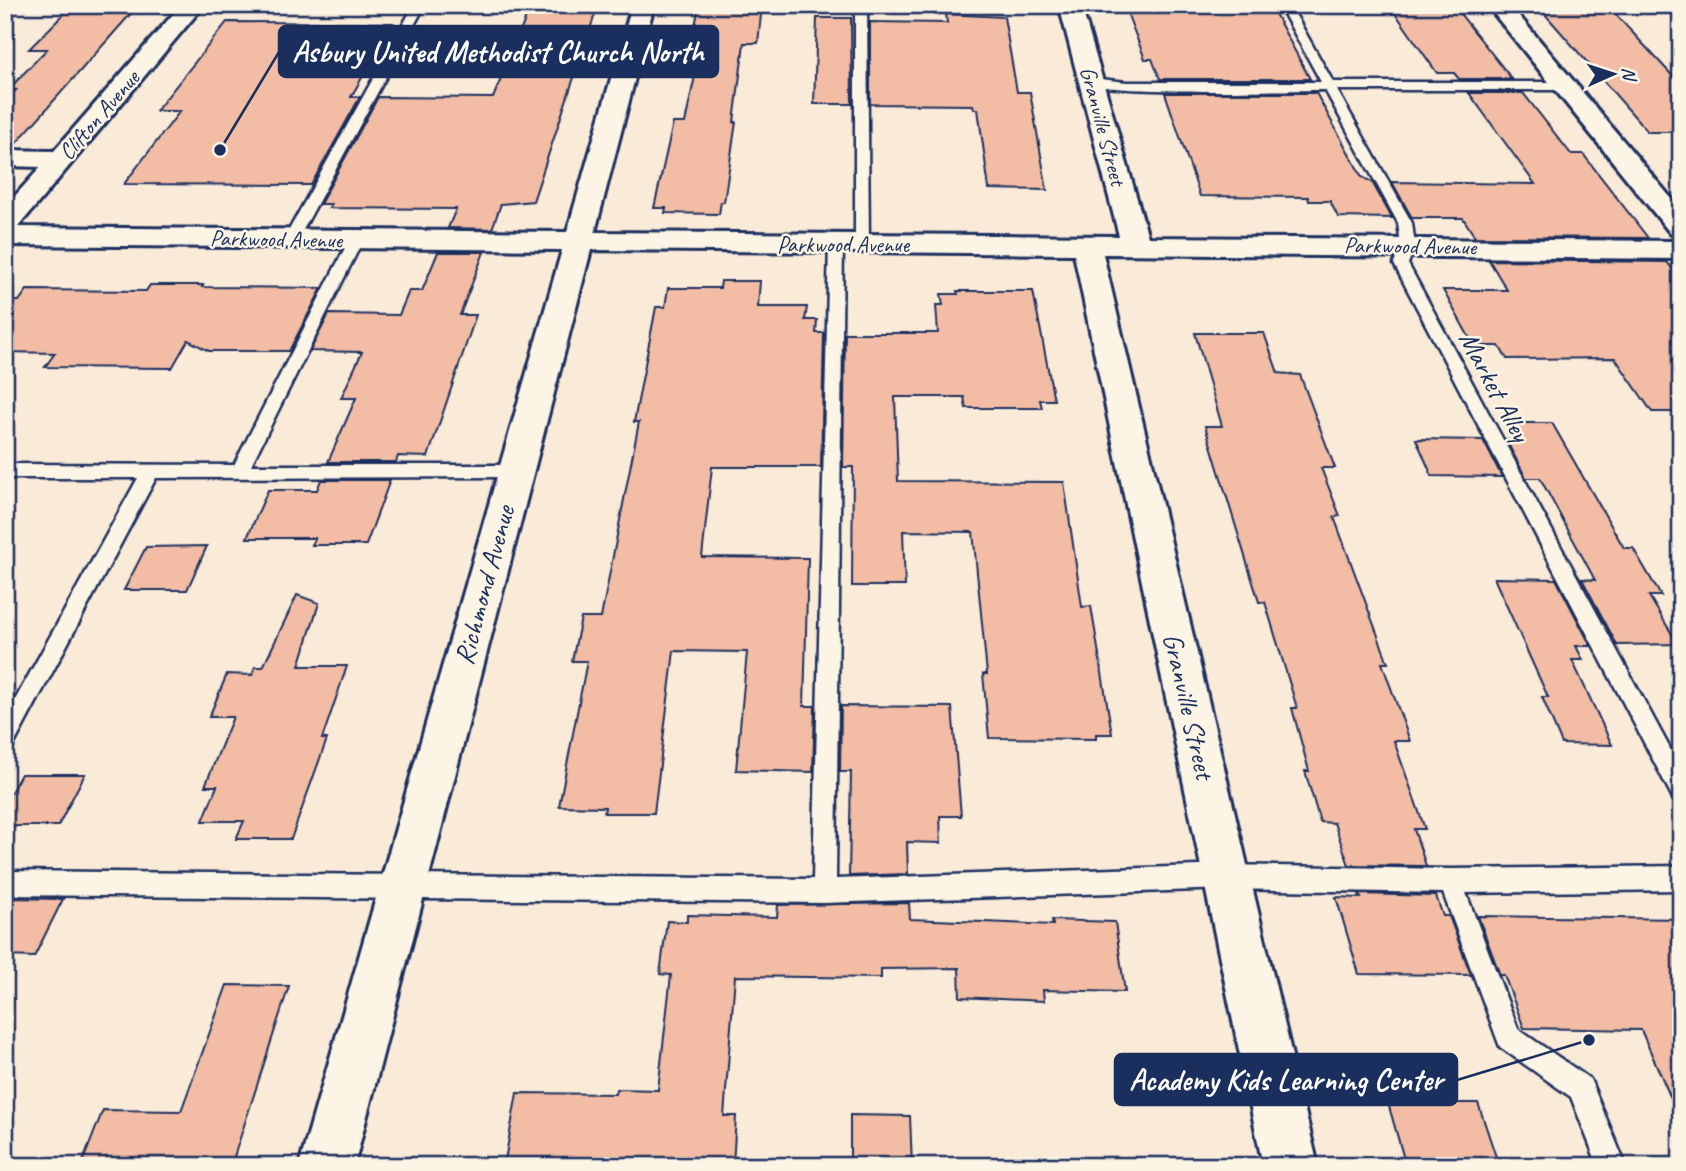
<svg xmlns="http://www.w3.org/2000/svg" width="1686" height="1171" viewBox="0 0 1686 1171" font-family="Caveat,sans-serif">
	<rect width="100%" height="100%" fill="#faead8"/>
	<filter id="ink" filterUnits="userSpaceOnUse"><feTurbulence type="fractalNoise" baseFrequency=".0143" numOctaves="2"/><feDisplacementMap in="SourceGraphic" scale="14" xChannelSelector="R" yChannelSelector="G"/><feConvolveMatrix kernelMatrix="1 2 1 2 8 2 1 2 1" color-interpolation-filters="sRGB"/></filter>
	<g filter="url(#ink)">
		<!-- building -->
		<path fill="#f2bda4" stroke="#1b2f5e" stroke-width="2" d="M531 5H598L533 201 501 204 492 229 448 228 456 209 329 208 331 204H320L378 97 493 98Z
			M699 5H762L758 43H744L734 122H736L724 202H721L719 214 665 213 666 208H654L673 123H685L702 43H692Z
			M1124 5 1272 8 1310 79H1160L1152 59H1145Z
			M1401 5H1453L1512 79H1459L1454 73H1437L1393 10H1404Z
			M1537 5H1607L1681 85V132H1648Z
			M69 9H135L12 148 5 147V101L16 90H8L47 49H29Z
			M946 14 1004 17 1017 92H1030L1047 190 989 189 978 109H974L973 105 870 104V22L947 23Z
			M817 18H851L852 104H814Z
			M227 22 393 23 351 97H360L311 185 124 184 180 111H156Z
			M1165 93H1316L1362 177 1372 182 1392 218 1338 217 1330 201H1309L1308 197 1200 196Z
			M1469 93H1523L1571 154H1583L1648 238 1475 237 1463 218H1412L1392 182 1535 184Z
			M438 252H484L460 315H476L428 457 398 456 396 462H328L356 398H341L362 352 310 351 329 314 399 315 409 291H422Z
			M1489 260 1667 262 1681 280V412H1652L1615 358 1507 359 1499 346H1474L1443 290H1507Z
			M721 281H760L758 307H807L805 320H817L816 333H824L821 467H712L702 557 808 558 804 706H815L813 772 736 770 747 652 674 651 654 813H604L605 807 559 806 587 661H572L581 618H601L639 422H634L656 307H665L668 288H720Z
			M150 285H203L202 287 322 288 289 351H209L188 340 172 368 45 367 55 353 5 352V301H19L27 290 146 291Z
			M957 291H1033L1054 400H1040L1042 408H966L964 397H895L898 481 1064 482 1082 607 1091 606 1112 734H1096V739L989 738 983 674H987L973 532 903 531 905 586H852L853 467H843L845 333H938L936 305H943L941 294H958Z
			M1195 333H1264L1278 373 1300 375 1335 468H1321L1340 516 1334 517 1388 663H1382L1410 741H1394L1425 829H1414L1426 866 1349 865 1334 823 1320 822 1305 771H1309L1292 708H1297L1265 602H1259L1205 426H1222Z
			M1509 423H1552L1624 548H1633L1661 596H1649L1678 644 1617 645 1582 579 1595 580 1540 478H1526L1506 440 1519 441Z
			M1416 439 1483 440 1502 477 1432 476Z
			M321 480H390L366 545H312L315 538H247L268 490H317Z
			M207 546 187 590H124L146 547Z
			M1494 578 1556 579 1591 646H1576L1583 660H1572L1612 745 1562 744 1542 697H1548Z
			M297 595 319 603 299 666H347L322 739H327L291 839H236L244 821H203L217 786H205L233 717H209L227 674 252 675 255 667H263Z
			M841 706 952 707 961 816H940L941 843 907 842 908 874 849 876 851 772H840Z
			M21 774H85L58 826H5V803Z
			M1359 894 1436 896 1443 916H1449L1471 975 1359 974 1336 897 1361 898Z
			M5 898 63 899 34 957 5 956Z
			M909 903 910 919 1053 925 1052 920 1115 922 1125 992 1043 990 1044 1001 960 997 959 968 881 969V978L735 976 724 1116H736L733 1166H504L517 1093 615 1094 616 1089 658 1090 671 975 660 974 667 921 687 922V915L777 917 778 905Z
			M1478 916 1681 919V1121L1641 1030 1524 1028 1504 975H1500Z
			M227 985 289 986 231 1166H81L103 1110 181 1111Z
			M1388 1103H1478L1499 1166H1406Z
			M850 1115 910 1116 912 1166H850Z"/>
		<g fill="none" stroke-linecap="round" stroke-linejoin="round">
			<!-- service casing -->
			<g stroke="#1b2f5e" stroke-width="5">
				<path id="service" d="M414 5H425L298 239 291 243 286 242 284 239Z
					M855 5H867L869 244 862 248 855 244Z
					M1279 5H1290L1333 82H1564L1570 86 1564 90H1337L1412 223 1415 246 1408 264 1681 769V801L1673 798 1394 264 1401 246 1398 223 1325 90C1290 90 1102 95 1085 82L1091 78 1127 82H1321Z
					M1672 5H1681V12Z
					M356 236 363 240 251 465H515L521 467 524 472 521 477 156 478 13 746 5 749V718L138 478H5V464L234 465 349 240Z
					M836 240 843 244 836 879 1227 865 1450 869 1681 866V890L1466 893 1518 1029 1590 1079 1626 1166H1598L1571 1097 1500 1047 1443 893 1227 889 824 903 5 895V871L813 879 829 244Z"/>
			</g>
			<!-- minor casing -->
			<g stroke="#1b2f5e" stroke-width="6">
				<path id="minor" d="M181 5H204L18 227 567 232 632 5H654L595 232 1119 236 1059 5H1081L1148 237 1681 241V259L1103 254 1318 1166H1263L1074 254 591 250 354 1166H299L562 250 5 245V207L41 167 5 166V150L54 151Z
					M1487 5H1510L1681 210V237L1671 234Z"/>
			</g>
			<!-- service -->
			<use href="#service" fill="#fcf5e5" fill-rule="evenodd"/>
			<!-- minor -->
			<use href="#minor" fill="#fcf5e5" fill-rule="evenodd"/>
		</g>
	</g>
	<g text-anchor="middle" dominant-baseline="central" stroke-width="5" stroke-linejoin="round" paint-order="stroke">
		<!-- far-street labels -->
		<g font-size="23" fill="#1b2f5e" stroke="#fcf5e5">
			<text transform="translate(99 115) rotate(-49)">Clifton Avenue</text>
			<text transform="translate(1103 126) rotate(75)">Granville Street</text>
			<text transform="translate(276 239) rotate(1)">Parkwood Avenue</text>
			<text x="843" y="244">Parkwood Avenue</text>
			<text transform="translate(1410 246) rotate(1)">Parkwood Avenue</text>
		</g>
		<!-- street labels -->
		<g font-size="28" fill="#1b2f5e" stroke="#fcf5e5">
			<text transform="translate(1495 386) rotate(62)">Market Alley</text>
			<text transform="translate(484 585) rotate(-75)">Richmond Avenue</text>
			<text transform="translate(1189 706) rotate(77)">Granville Street</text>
		</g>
	</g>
	<!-- callouts -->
	<path fill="none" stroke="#1b2f5e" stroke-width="2.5" d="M220 150L279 52M1589 1040L1457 1080"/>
	<g fill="#1b2f5e" stroke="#fcf5e5" stroke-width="2.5">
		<circle cx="220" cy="150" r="7"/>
		<circle cx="1589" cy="1040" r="7"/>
	</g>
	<g fill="#1b2f5e" stroke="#1b2f5e" stroke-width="2.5">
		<rect x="279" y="26" width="439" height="51" rx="7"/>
		<rect x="1115" y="1054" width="342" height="51" rx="7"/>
	</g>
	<g font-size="30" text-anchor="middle" font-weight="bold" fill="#fff">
		<text x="498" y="62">Asbury United Methodist Church North</text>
		<text x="1286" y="1090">Academy Kids Learning Center</text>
	</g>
	<!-- margin -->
	<rect width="1686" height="1171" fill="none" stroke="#fcf5e5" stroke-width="28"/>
	<rect x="14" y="14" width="1658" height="1143" fill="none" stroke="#1b2f5e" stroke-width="2.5" filter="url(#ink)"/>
	<!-- north arrow -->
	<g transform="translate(1613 74) rotate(87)" stroke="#fcf5e5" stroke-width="5" paint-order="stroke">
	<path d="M0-5L12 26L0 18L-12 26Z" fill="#1b2f5e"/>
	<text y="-10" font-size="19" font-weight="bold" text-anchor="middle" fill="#1b2f5e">N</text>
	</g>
</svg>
